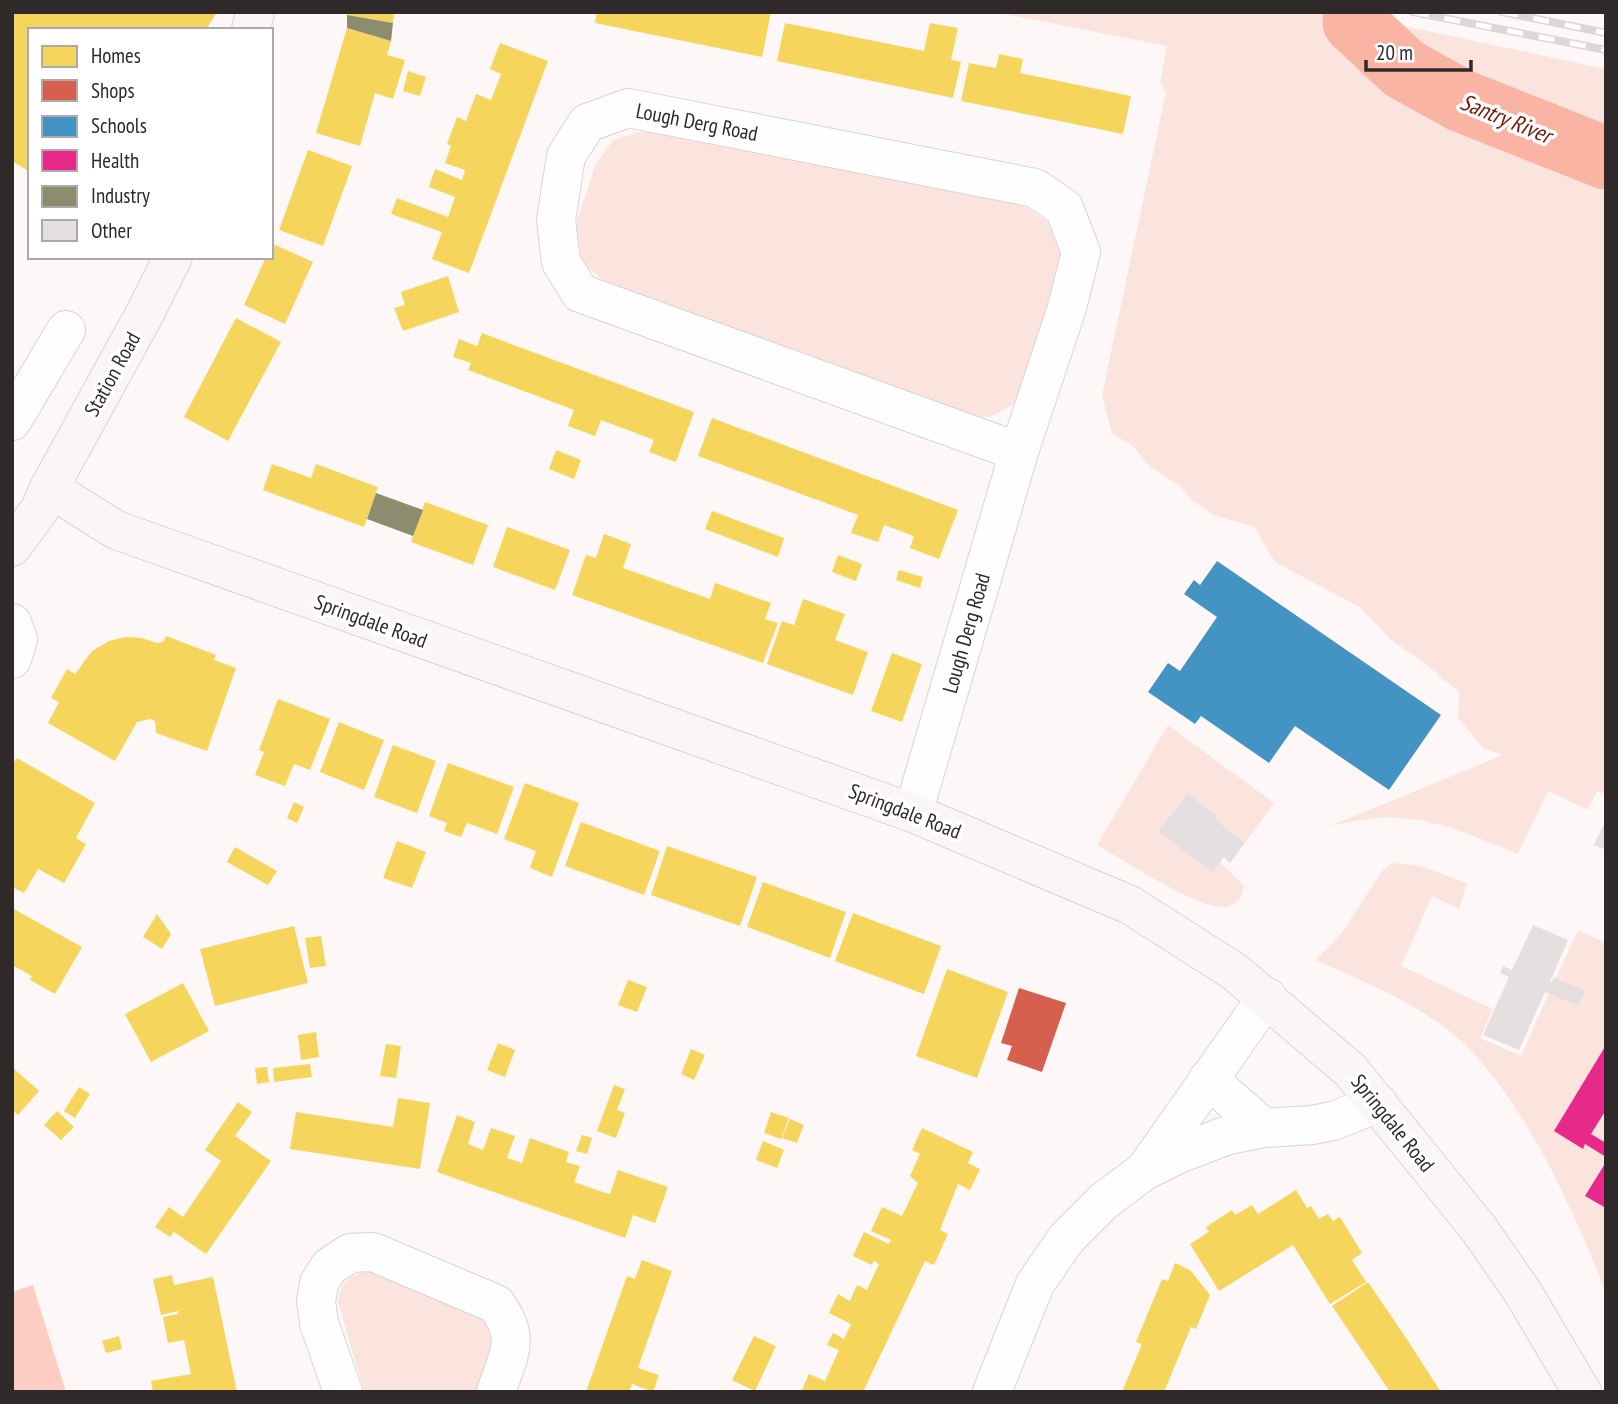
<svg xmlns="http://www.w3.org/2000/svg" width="1618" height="1404" viewBox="0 0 1618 1404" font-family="'PT Sans Narrow',sans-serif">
	<rect width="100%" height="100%" fill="#fdf8f7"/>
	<!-- green -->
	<path fill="#fce4de" d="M994 12H1339L1606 69V795L1597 791 1588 810 1548 791 1518 854C1473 836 1428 814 1378 818 1362 819 1345 823 1330 826L1503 755 1483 748 1458 718 1459 692 1429 667 1389 638 1361 608 1275 562 1254 527 1214 515 1193 501 1178 485 1149 466 1132 445 1112 434 1102 395 1166 92 1160 83 1167 46Z
		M652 128 1023 205 1053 226 1062 259 1034 356 1016 403 990 417 964 416 633 294 602 279 582 263 576 224 595 166 613 140Z
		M1168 725 1274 803 1245 843 1215 819 1217 816 1188 793 1158 831 1211 872 1220 862 1244 886C1242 898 1237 906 1224 907 1197 909 1124 860 1097 845Z
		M1393 863 1420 866 1467 883 1459 909 1432 896 1401 966 1493 1009 1480 1038 1521 1056 1549 993 1579 1006 1586 991 1556 978 1578 930 1606 943V1293C1575 1212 1515 1078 1444 1027 1405 998 1360 980 1316 960L1341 934 1383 870Z
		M368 1271 485 1317 497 1338 478 1392H364L338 1302C341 1282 349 1275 368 1271Z"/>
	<!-- forest -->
	<path fill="#fccec3" d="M33 1285 66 1392H12V1292Z"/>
	<!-- homes -->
	<path fill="#f6d55c" d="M12 12H217L206 30H30V172L12 161Z
		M348 12H394L393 23 347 15Z
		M597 12 742 13 771 12 762 57 595 23Z
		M785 23 924 51 930 23 958 28 951 60 961 62 953 98 777 61Z
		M347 28 391 41 387 55 405 60 393 99 375 93 360 146 316 133Z
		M500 43 548 61 469 273 432 259 442 232 391 214 397 198 448 217 455 197 429 187 435 169 462 180 465 170 445 163 451 146 447 144 457 117 466 121 476 94 491 100 501 74 490 69Z
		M999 54 1023 59 1020 73 1131 96 1123 134 961 101 969 63 996 68Z
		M408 71 426 77 420 96 403 91Z
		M308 150 352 166 323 246 279 230Z
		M271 243 313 262 285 324 244 305 266 257H271Z
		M448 276 459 312 403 331 394 308 405 305 401 292Z
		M236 318 281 342 228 441 184 417Z
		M482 333 694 412 676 462 649 452 654 440 601 420 595 436 568 426 574 410 468 370 471 363 453 357 459 339 477 346Z
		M712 418 958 510 939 559 910 548 914 536 884 525 878 542 851 533 858 515 698 456Z
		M556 450 581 460 574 479 549 469Z
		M272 464 311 478 316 464 378 487 364 527 263 490Z
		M425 502 488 525 473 565 411 542Z
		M712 511 784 538 778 557 705 529Z
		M507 527 570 550 555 590 493 567Z
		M604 534 631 544 623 568 710 599 715 583 771 603 765 619 778 623 763 663 572 595 586 555 596 558Z
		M838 555 862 564 856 581 832 572Z
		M899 570 923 577 920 588 896 580Z
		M803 599 845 614 835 640 868 652 853 695 767 664 782 621 794 625Z
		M166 636 216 655 214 660 236 668 207 751 156 733 155 721 150 719 137 722 115 761 48 723 59 702 51 698 67 669 75 674 92 651 109 641 126 637 142 638 157 643 163 642Z
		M892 653 922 664 902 722 871 711Z
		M278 699 330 719 310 770 294 764 285 786 255 775 264 752 259 750Z
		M339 722 384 740 364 790 320 772Z
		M393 745 436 761 417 813 374 797Z
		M17 758 95 803 76 838 86 844 64 883 38 869 24 893 12 887V765Z
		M448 763 514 787 497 834 467 823 461 837 444 831 447 823 429 816Z
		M525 783 579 803 552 877 530 868 536 851 504 839Z
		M294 802 304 807 297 823 287 818Z
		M581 822 660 851 644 895 565 866Z
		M397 841 426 852 412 888 383 878Z
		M667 846 757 877 740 926 651 895Z
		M235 847 277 871 268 885 227 862Z
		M763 882 846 912 830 958 747 927Z
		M12 908 82 947 55 994 30 980 32 976 12 965Z
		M853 913 941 946 924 994 835 961Z
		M157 914 171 934 162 949 143 937Z
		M294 926 308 983 215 1006 200 949Z
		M321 936 326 966 310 968 305 938Z
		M947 969 1008 992 977 1078 916 1056Z
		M628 980 647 987 637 1012 618 1005Z
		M183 983 209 1031 151 1062 125 1014Z
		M316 1032 319 1057 301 1060 298 1035Z
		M498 1043 515 1050 505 1077 487 1070Z
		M386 1044 401 1046 396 1078 380 1076Z
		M691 1049 705 1055 694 1080 681 1074Z
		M310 1064 312 1077 274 1082 273 1068Z
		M12 1067 39 1091 18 1115 12 1110Z
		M267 1067 269 1082 257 1084 255 1068Z
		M614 1085 625 1089 617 1110 625 1113 616 1138 597 1131Z
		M79 1087 90 1094 75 1118 64 1111Z
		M398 1098 430 1103 420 1169 290 1149 296 1112 393 1127Z
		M238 1102 252 1112 235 1136 271 1161 206 1254 174 1232 170 1237 155 1227 169 1207 183 1217 221 1161 205 1150Z
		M57 1111 74 1127 61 1140 44 1125Z
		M771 1112 789 1118 781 1139 764 1133Z
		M457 1115 475 1122 468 1144 483 1150 491 1128 515 1136 507 1158 522 1163 530 1138 552 1146 569 1152 566 1162 580 1166 574 1182 606 1193 610 1194 618 1170 668 1187 655 1223 633 1215 625 1238 437 1172Z
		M790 1119 804 1125 797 1143 782 1138Z
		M922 1128 973 1152 968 1163 980 1169 970 1190 958 1184 940 1230 948 1234 934 1265 925 1261 863 1392H801L809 1374 825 1381 839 1350 827 1345 833 1333 844 1339 851 1324 829 1313 838 1294 850 1301 857 1285 867 1290 879 1264 874 1261 872 1265 853 1256 864 1232 889 1244 891 1240 871 1231 882 1207 902 1216 918 1183 910 1176 920 1154 912 1150Z
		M582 1135 592 1138 587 1154 576 1151Z
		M763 1141 784 1150 777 1168 756 1160Z
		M1296 1190 1307 1208 1311 1206 1319 1219 1328 1214 1333 1221 1340 1217 1362 1253 1352 1260 1366 1282 1330 1304 1293 1245 1219 1291 1190 1244 1209 1232 1206 1227 1232 1210 1235 1215 1252 1205 1258 1214Z
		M642 1260 672 1271 638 1368 659 1375 653 1392 632 1384 629 1392H586L627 1276 635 1279Z
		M1175 1263 1190 1270 1210 1295 1196 1329 1191 1327 1164 1392H1122L1142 1344 1136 1342 1162 1279 1168 1281Z
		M172 1275 174 1285 213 1277 237 1392H153L151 1381 191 1374 184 1340 168 1343 163 1317 178 1314V1311L161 1315 153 1279Z
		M1368 1282 1406 1338 1441 1392H1390L1370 1362 1332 1306Z
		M119 1336 122 1349 106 1353 102 1341Z
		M754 1336 776 1346 755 1391 732 1380Z"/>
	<!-- shops -->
	<path fill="#d6604d" d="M1019 988 1066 1003 1042 1072 1007 1060 1012 1046 1001 1043Z"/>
	<!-- schools -->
	<path fill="#4393c3" d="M1217 561 1441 715 1389 790 1295 726 1269 763 1201 716 1195 724 1148 692 1168 663 1180 671 1217 617 1184 594 1194 580 1200 585Z"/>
	<!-- health -->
	<path fill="#e7298a" d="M1606 1045V1110L1591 1134 1606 1143V1157L1585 1144 1583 1149 1554 1131Z
		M1606 1162V1208L1585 1196Z"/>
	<!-- industry -->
	<path fill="#8c8c6e" d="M347 15 393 23 391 41 347 28Z
		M376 493 423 510 413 536 367 519Z"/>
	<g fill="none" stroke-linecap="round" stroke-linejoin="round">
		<!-- river -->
		<path stroke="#fab4a3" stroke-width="63" d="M1356 12 1354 22 1404 69 1462 101 1606 158"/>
	</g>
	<!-- building -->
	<path fill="#e5e0df" d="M1188 793 1217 816 1215 819 1245 843 1230 863 1224 857 1212 873 1158 831Z
		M1606 819V850L1594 845Z
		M1533 925 1568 940 1550 982H1552L1554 977 1586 991 1579 1006 1545 992 1519 1050 1483 1035 1509 977 1500 973 1503 966 1512 970Z"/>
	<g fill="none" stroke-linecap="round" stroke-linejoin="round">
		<!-- street casing -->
		<g stroke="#d8d4d3" stroke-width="40">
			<path id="street" d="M12 421 66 330
				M12 623 18 639 12 659
				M913 813 1019 452 1066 311 1081 252 1064 208 1035 188 628 108 587 123 566 156 556 220 561 262 580 293 1019 452
				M1208 1079 1264 1128
				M1145 1170 1267 997
				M343 1392 319 1323 316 1301 319 1283 329 1267 350 1253 373 1252 496 1304C522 1339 508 1355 496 1392
				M992 1392 1035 1284 1066 1239 1104 1201 1144 1171 1176 1155 1225 1136 1264 1128 1312 1125 1333 1121 1378 1103"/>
		</g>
		<!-- secondary casing -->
		<g stroke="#d8d4d3" stroke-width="40">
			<path id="secondary" d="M251 30 255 12
				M49 488 116 530 913 813 1130 905 1235 972 1350 1070 1479 1229 1522 1291 1582 1392
				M12 547 40 509 49 488 143 317 173 257"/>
		</g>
		<!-- street -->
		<use href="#street" stroke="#fffefe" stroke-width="38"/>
		<!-- secondary -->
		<use href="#secondary" stroke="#faf6f5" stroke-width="38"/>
		<!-- rail casing -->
		<g stroke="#d9d8d8" stroke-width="8">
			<path id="rail" d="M1413 12 1606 50
				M1502 12 1606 33"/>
		</g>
		<!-- rail -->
		<use href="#rail" stroke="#fff" stroke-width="5" stroke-dasharray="16" stroke-linecap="butt"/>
	</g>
	<g text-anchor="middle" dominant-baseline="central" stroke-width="7" stroke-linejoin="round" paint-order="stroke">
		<!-- street labels -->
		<g font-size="21" fill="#2f2a29" stroke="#fff">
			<text transform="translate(697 122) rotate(11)">Lough Derg Road</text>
			<text transform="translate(112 374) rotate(-61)">Station Road</text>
			<text transform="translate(371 621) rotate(20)">Springdale Road</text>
			<text transform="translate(966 633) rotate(-74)">Lough Derg Road</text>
			<text transform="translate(905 811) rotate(21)">Springdale Road</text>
			<text transform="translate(1393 1123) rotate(51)">Springdale Road</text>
		</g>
		<!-- water labels -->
		<g font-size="23" font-style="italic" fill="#711c06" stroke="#fff">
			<text transform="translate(1506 118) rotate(22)">Santry River</text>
		</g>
	</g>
	<!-- border -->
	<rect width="1618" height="1404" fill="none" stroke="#2f2a29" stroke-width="28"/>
	<!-- legend -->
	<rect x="28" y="28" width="245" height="231" fill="#ffffff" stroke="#acaaa9" stroke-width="2"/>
	<rect x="42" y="46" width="35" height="21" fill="#f6d55c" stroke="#acaaa9" stroke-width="2"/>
	<text x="91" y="63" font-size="21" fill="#2f2a29">Homes</text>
	<rect x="42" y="80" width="35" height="21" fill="#d6604d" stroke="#acaaa9" stroke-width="2"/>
	<text x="91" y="98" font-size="21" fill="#2f2a29">Shops</text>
	<rect x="42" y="116" width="35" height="21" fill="#4393c3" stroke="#acaaa9" stroke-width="2"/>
	<text x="91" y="133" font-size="21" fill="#2f2a29">Schools</text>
	<rect x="42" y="150" width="35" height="21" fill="#e7298a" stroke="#acaaa9" stroke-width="2"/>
	<text x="91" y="168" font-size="21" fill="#2f2a29">Health</text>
	<rect x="42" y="186" width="35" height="21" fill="#8c8c6e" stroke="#acaaa9" stroke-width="2"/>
	<text x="91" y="203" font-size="21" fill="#2f2a29">Industry</text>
	<rect x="42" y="220" width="35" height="21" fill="#e5e0df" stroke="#acaaa9" stroke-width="2"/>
	<text x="91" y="238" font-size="21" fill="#2f2a29">Other</text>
	<!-- scale -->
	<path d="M1366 60v10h105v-10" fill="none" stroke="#2f2a29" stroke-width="3.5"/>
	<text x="1376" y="60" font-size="21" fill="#2f2a29" stroke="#ffffff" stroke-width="5" paint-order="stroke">20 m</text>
</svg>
